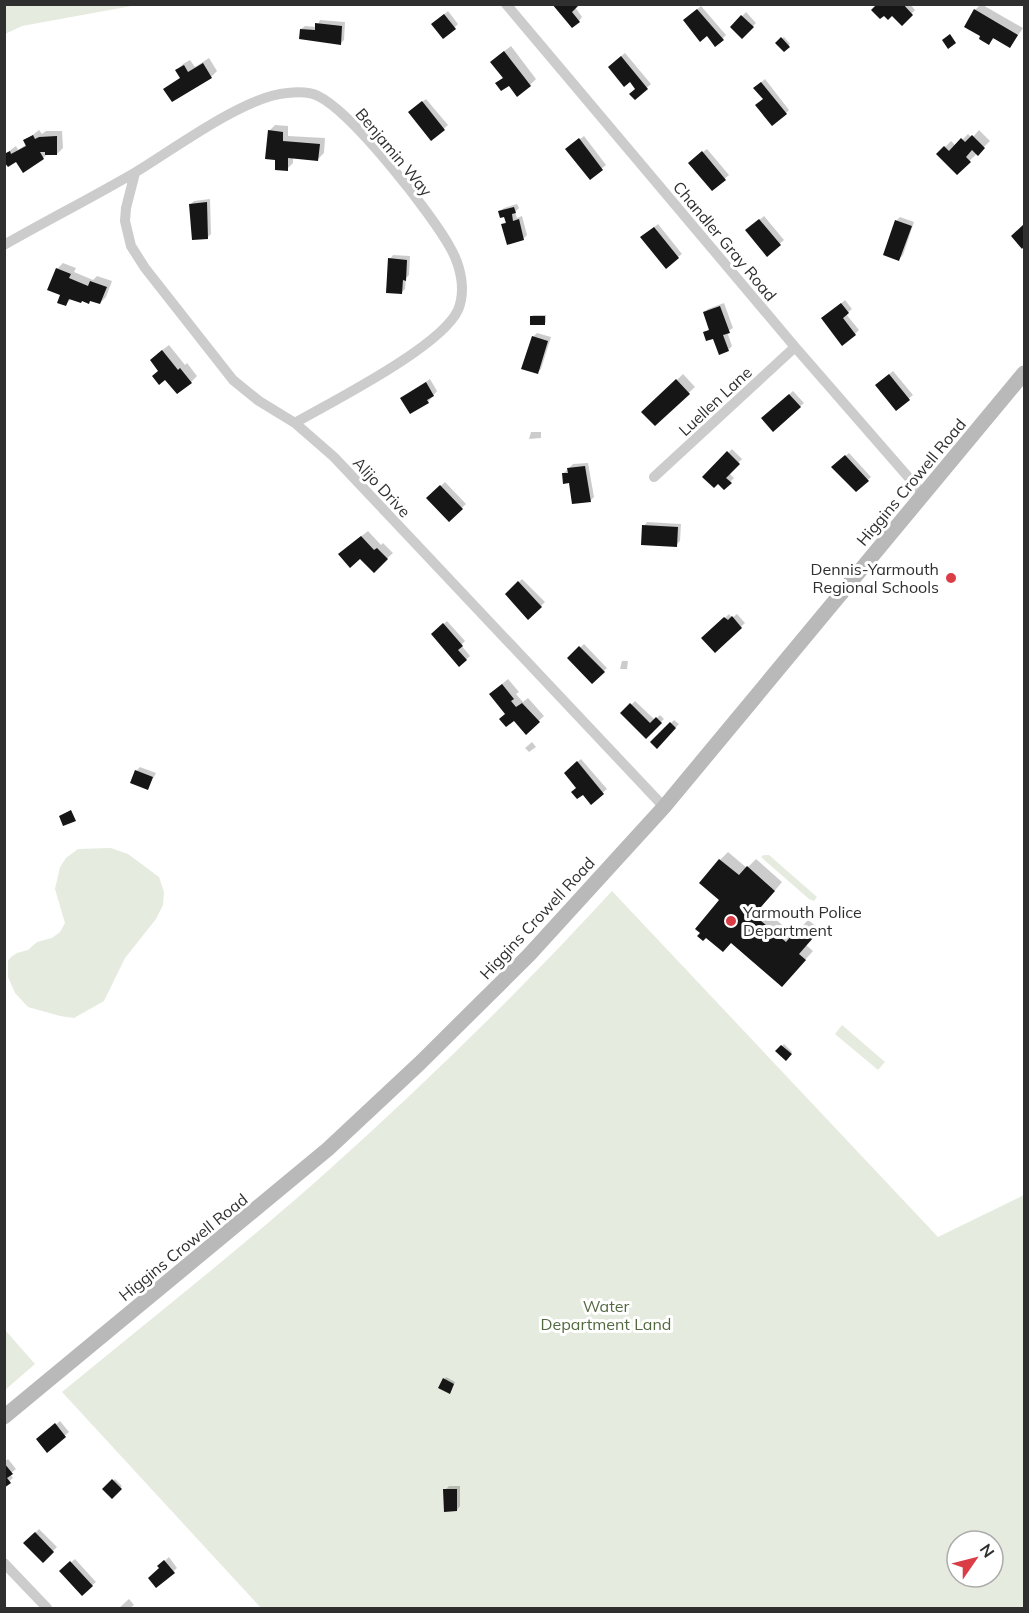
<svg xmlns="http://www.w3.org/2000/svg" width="1029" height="1613" viewBox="0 0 1029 1613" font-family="Mulish,sans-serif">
  <rect width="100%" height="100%" fill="#fff"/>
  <path fill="#e5ebde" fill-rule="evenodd" d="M 5,4 L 137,4 L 137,5 L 22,26 L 5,34 Z
    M 111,848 L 128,854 L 159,877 L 164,892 L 163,905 L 156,919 L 125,958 L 104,1001 L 74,1018 L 60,1016 L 28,1007 L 15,993 L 8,977 L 8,961 L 11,957 L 17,953 L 28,950 L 37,942 L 52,938 L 60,932 L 65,923 L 55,889 L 60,867 L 66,858 L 78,849 Z
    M 764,855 L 769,855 L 817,897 L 814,901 L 809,899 L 761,857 Z
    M 612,891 L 938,1237 L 1024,1195 L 1024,1608 L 261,1608 L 62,1392 C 152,1318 244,1246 331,1168 C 429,1080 523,988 612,891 ZM 957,1541 L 993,1541 L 993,1577 L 957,1577 Z
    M 842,1025 L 885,1062 L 878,1070 L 835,1034 Z
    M 5,1330 L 35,1364 L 5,1390 L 4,1390 Z"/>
  <path fill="#0003" d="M 554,4 L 578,4 L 575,7 L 582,17 L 579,21 Z
    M 879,4 L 910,4 L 915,10 L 902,24 Z
    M 981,4 L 1023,28 L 1010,47 L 995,38 L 989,43 L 975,10 Z
    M 701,6 L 726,35 L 716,45 L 688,17 Z
    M 448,11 L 458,24 L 455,27 L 436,21 Z
    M 746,12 L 756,23 L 742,37 L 732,27 Z
    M 320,20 L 345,22 L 344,40 L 340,44 L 301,29 L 305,26 L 317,27 Z
    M 784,37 L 790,44 L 784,50 L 777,43 Z
    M 511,46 L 536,79 L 530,85 L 497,83 L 504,77 L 498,56 Z
    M 625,53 L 651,84 L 635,98 L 637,88 L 613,63 Z
    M 209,58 L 217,71 L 211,77 L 165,89 L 181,77 L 177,70 L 183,64 L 190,60 L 195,67 Z
    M 765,79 L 789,110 L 786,113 L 764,99 L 759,84 Z
    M 426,99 L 448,125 L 432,139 L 413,109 Z
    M 275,125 L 288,126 L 288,136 L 325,138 L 324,153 L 318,159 L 293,157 L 293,163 L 287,169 L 277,158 L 269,131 Z
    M 39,130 L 42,134 L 46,131 L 62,131 L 63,148 L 57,154 L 48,153 L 43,158 L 17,160 L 4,155 L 16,146 L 18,150 L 27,144 L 25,141 Z
    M 979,130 L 990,141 L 957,173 L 938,154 L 951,141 L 956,146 L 968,134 L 972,138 Z
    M 584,136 L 606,165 L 590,178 L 571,146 Z
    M 707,149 L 729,175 L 712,189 L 694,159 Z
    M 210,199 L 211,234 L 207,238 L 191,204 L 194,201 Z
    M 517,204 L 519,208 L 515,212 L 517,218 L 522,216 L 527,235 L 523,239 L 503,224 L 507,221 L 505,215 L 500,211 L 504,208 Z
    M 764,216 L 784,240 L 768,254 L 751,227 Z
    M 900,217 L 914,222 L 903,255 L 899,259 L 896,221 Z
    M 658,224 L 682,254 L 678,257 L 646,234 Z
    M 393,255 L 410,256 L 409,275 L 406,278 L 405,289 L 402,292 L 390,259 Z
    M 63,263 L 76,268 L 74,272 L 93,280 L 97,276 L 112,281 L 106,297 L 100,303 L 91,299 L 72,298 L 66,304 L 57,269 Z
    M 845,300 L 852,309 L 846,314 L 859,330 L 855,334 L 827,315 Z
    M 724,303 L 733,328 L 727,332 L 732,346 L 728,350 L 714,337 L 705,333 L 710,328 L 705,312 L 708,309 Z
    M 533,315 L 546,315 L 546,322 L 545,323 L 531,317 Z
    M 537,333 L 551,337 L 541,369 L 538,372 L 533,337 Z
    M 169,345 L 185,365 L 187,363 L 197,376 L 191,382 L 166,378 L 160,371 L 157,354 Z
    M 893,371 L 913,395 L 896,409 L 880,382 Z
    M 683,374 L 695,387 L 655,424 L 644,412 Z
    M 430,379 L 437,391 L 428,402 L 402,398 Z
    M 793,391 L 804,403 L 773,430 L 763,418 Z
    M 531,432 L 541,432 L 541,438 L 529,439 Z
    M 732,449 L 742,459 L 729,473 L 734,478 L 724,488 L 718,482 L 704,477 Z
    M 849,453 L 871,477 L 856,490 L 833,467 Z
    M 588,463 L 594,497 L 590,501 L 563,474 L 573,464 Z
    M 445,482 L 466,504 L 449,520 L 428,498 Z
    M 647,522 L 681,524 L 680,541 L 676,545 L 644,526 Z
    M 368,531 L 381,545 L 383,543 L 393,553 L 374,571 L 360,557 L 346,548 Z
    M 522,579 L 545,602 L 529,618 L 507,594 Z
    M 729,614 L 732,618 L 737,614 L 745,623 L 715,651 L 704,638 Z
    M 447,621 L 465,641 L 461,645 L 470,656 L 460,665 L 433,634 Z
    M 584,644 L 607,668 L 592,682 L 569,658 Z
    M 622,661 L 628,661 L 627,669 L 620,669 Z
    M 508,679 L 519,692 L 516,694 L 523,702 L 528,698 L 544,716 L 526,733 L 514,718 L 507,713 L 497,688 Z
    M 635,701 L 655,720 L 660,715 L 664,719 L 646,737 L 623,713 Z
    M 674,720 L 679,724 L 657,747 L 652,742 Z
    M 532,742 L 536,747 L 529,752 L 525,748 Z
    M 581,759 L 607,789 L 591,803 L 578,788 L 569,769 Z
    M 140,767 L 156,773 L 148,788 L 136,771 Z
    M 728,852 L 747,868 L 756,859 L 782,882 L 761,907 L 794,935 L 808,920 L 820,929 L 806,945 L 813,951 L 790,977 L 721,900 L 720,860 Z
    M 784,1044 L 792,1052 L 786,1059 L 777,1051 Z
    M 446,1377 L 455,1382 L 451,1391 L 440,1388 Z
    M 60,1421 L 69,1432 L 47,1451 L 42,1436 Z
    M 8,1459 L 16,1469 L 10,1474 L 13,1478 L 4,1486 L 4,1462 Z
    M 115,1479 L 122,1486 L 112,1497 L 104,1489 Z
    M 449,1486 L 460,1486 L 460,1506 L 457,1510 L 445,1490 Z
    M 39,1529 L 57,1547 L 43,1561 L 25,1543 Z
    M 169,1557 L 177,1568 L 157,1586 L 161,1568 L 159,1566 Z
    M 75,1559 L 96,1582 L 82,1594 L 61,1571 Z
    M 129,1599 L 134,1605 L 130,1608 L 119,1608 Z"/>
  <path fill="#161616" d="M 552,4 L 577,4 L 578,6 L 572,12 L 580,22 L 572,28 Z
    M 877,4 L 903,4 L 913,15 L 902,26 L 892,16 L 888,20 L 884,16 L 880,19 L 871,10 Z
    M 697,9 L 724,40 L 715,47 L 707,36 L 700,42 L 683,20 Z
    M 974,9 L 1018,35 L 1010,48 L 993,38 L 989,45 L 979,39 L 980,36 L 964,27 Z
    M 444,14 L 456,29 L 443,39 L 431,24 Z
    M 741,15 L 754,27 L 742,39 L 730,27 Z
    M 315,23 L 342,26 L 341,45 L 299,39 L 300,29 L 315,30 Z
    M 950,34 L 956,43 L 948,49 L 942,40 Z
    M 781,37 L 790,47 L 784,52 L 775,43 Z
    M 504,51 L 531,86 L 517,97 L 509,86 L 501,91 L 495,83 L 503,78 L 490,62 Z
    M 621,56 L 648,89 L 635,100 L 629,94 L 635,89 L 630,82 L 624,87 L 608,67 Z
    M 203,63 L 212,78 L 172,102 L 163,89 L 180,78 L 175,70 L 184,65 L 188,72 Z
    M 761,82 L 787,114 L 772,126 L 755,105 L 763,99 L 753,88 Z
    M 422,101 L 445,130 L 431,141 L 408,112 Z
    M 268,130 L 283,132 L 283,141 L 320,144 L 318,161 L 288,158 L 288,171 L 275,170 L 275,160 L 265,159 Z
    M 33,135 L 35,139 L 39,137 L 57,136 L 57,155 L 45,155 L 45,152 L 40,152 L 44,159 L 23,173 L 16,162 L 8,167 L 4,162 L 4,154 L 10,151 L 11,154 L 26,146 L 23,140 Z
    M 972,135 L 985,148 L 978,156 L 972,150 L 966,157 L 971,162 L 957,175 L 936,154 L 944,146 L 949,151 L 961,138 L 965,142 Z
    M 579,138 L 603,170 L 590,180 L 565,149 Z
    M 702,151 L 726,180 L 712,191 L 688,163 Z
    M 207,202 L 208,239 L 192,240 L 189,204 Z
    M 514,207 L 516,213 L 512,214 L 513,221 L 519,219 L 524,240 L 507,245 L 501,224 L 506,223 L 504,217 L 500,218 L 498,211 Z
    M 759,219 L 781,245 L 767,257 L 745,230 Z
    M 895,220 L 912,226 L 899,261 L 883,255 Z
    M 1024,224 L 1024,246 L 1022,249 L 1011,236 Z
    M 654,227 L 679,258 L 666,269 L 640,237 Z
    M 388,258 L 407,260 L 406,281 L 403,280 L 402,294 L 386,293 Z
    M 56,268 L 71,274 L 69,278 L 88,286 L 90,281 L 107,287 L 100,304 L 90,301 L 89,304 L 82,301 L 81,303 L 69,299 L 66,306 L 57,303 L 60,295 L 47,290 Z
    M 841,303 L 849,313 L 843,318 L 856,335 L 842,346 L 821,318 Z
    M 720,306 L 730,333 L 723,335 L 729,351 L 719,355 L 713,339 L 706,341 L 703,332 L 709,330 L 703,312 Z
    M 530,316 L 545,316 L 545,325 L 530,325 Z
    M 532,336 L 548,341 L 538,374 L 521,369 Z
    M 162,350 L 178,370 L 180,368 L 192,383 L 177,394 L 165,380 L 159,385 L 152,376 L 158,371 L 150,360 Z
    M 889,374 L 910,400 L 896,411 L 875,385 Z
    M 676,379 L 690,394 L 655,426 L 641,412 Z
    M 426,382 L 434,396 L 427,400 L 429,403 L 410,414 L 400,398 Z
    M 789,394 L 801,407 L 773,432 L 761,418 Z
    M 727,451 L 740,464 L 726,478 L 732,483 L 724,490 L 718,484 L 714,488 L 702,477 Z
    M 845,455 L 869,481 L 856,492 L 831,467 Z
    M 585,466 L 591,502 L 572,504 L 569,483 L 563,484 L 562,473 L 568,473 L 567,468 Z
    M 440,485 L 463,509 L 449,522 L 426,498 Z
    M 642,525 L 678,527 L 677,547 L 641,545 Z
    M 361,536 L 374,550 L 377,548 L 388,559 L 374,573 L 360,559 L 350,568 L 338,554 Z
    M 518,581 L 542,607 L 528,620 L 505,594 Z
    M 732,616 L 742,628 L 715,653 L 701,638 L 724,617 L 728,620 Z
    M 443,623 L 463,646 L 458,650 L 467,660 L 459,667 L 431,634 Z
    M 579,646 L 605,672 L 592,684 L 567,658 Z
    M 502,684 L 514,699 L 511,701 L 516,707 L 522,703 L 540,722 L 526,735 L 514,721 L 506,727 L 499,719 L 505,714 L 489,694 Z
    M 630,703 L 650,723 L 656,717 L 662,723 L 646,739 L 620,713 Z
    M 670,722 L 676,728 L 657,749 L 650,742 Z
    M 577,761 L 604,794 L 591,805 L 583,795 L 577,799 L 571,792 L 576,788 L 564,773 Z
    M 135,770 L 153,777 L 148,790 L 130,783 Z
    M 71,810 L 76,821 L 63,826 L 59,816 Z
    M 719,859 L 739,875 L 747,866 L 775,891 L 754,915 L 786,942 L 799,927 L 813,938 L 799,954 L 806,960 L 782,987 L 731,943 L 723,952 L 706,938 L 703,941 L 697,936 L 700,933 L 695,929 L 719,900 L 699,883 Z
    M 781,1045 L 792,1054 L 786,1061 L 775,1051 Z
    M 443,1378 L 454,1384 L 450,1394 L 438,1388 Z
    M 55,1423 L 66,1437 L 47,1453 L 36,1439 Z
    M 4,1463 L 13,1474 L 7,1478 L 11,1483 L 4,1488 Z
    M 112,1479 L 122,1489 L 112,1499 L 102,1489 Z
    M 443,1489 L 457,1489 L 457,1511 L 444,1512 Z
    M 35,1532 L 54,1552 L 43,1563 L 23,1543 Z
    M 164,1560 L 175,1573 L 156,1588 L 148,1578 L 159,1568 L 157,1566 Z
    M 70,1561 L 93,1586 L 82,1596 L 59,1571 Z"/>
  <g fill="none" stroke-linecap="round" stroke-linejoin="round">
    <path stroke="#ccc" stroke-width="10" d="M 506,4 L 795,347 L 923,494
      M 135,173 L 126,208 L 125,221 L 131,246 L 145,268 L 233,380 L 259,401 L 295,423 L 334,457 L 664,807
      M 4,245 C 48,220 93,197 136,172 C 174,149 245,96 287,93 C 296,92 310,92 318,96 C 352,112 433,215 451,249 C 461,267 466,291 458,310 C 441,347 333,401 295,423
      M 654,477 L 795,347
      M 4,1563 L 47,1608"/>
    <path stroke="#b9b9b9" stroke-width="15" d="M 4,1417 L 328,1149 L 420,1063 L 529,955 L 664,807 L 1024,373"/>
  </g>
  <g fill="#da3d46" stroke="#fff" stroke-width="2">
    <circle cx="951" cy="578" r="6"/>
    <circle cx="731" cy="921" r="6"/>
  </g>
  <g text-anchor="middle" stroke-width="6" stroke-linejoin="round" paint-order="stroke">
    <g font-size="16" fill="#2f2f2f" stroke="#fff">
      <text transform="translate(394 152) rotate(50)" y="6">Benjamin Way</text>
      <text transform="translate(725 241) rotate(50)" y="6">Chandler Gray Road</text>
      <text transform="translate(715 401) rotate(-43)" y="6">Luellen Lane</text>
      <text transform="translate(911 482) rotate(-50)" y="6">Higgins Crowell Road</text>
      <text transform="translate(382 487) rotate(47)" y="6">Alijo Drive</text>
      <text transform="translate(537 918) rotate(-47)" y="6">Higgins Crowell Road</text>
      <text transform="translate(183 1247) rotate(-39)" y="6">Higgins Crowell Road</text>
    </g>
    <g font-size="16" fill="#2f2f2f" stroke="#fff" text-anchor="end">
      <text x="939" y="575">Dennis-Yarmouth<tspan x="939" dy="18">Regional Schools</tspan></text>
      <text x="743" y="918" text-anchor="start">Yarmouth Police<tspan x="743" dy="18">Department</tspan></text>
    </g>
    <g font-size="16" fill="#52683f" stroke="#fff">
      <text x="606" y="1312">Water<tspan x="606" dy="18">Department Land</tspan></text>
    </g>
  </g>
  <rect width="1029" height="1613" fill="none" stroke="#2f2f2f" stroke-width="12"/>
  <g transform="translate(975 1559) rotate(55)"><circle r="28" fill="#ffffff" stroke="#acacac" stroke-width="1.5"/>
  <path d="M0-4.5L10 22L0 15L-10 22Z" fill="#da3d46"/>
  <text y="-9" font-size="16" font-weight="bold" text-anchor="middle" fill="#2f2f2f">N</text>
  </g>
</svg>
